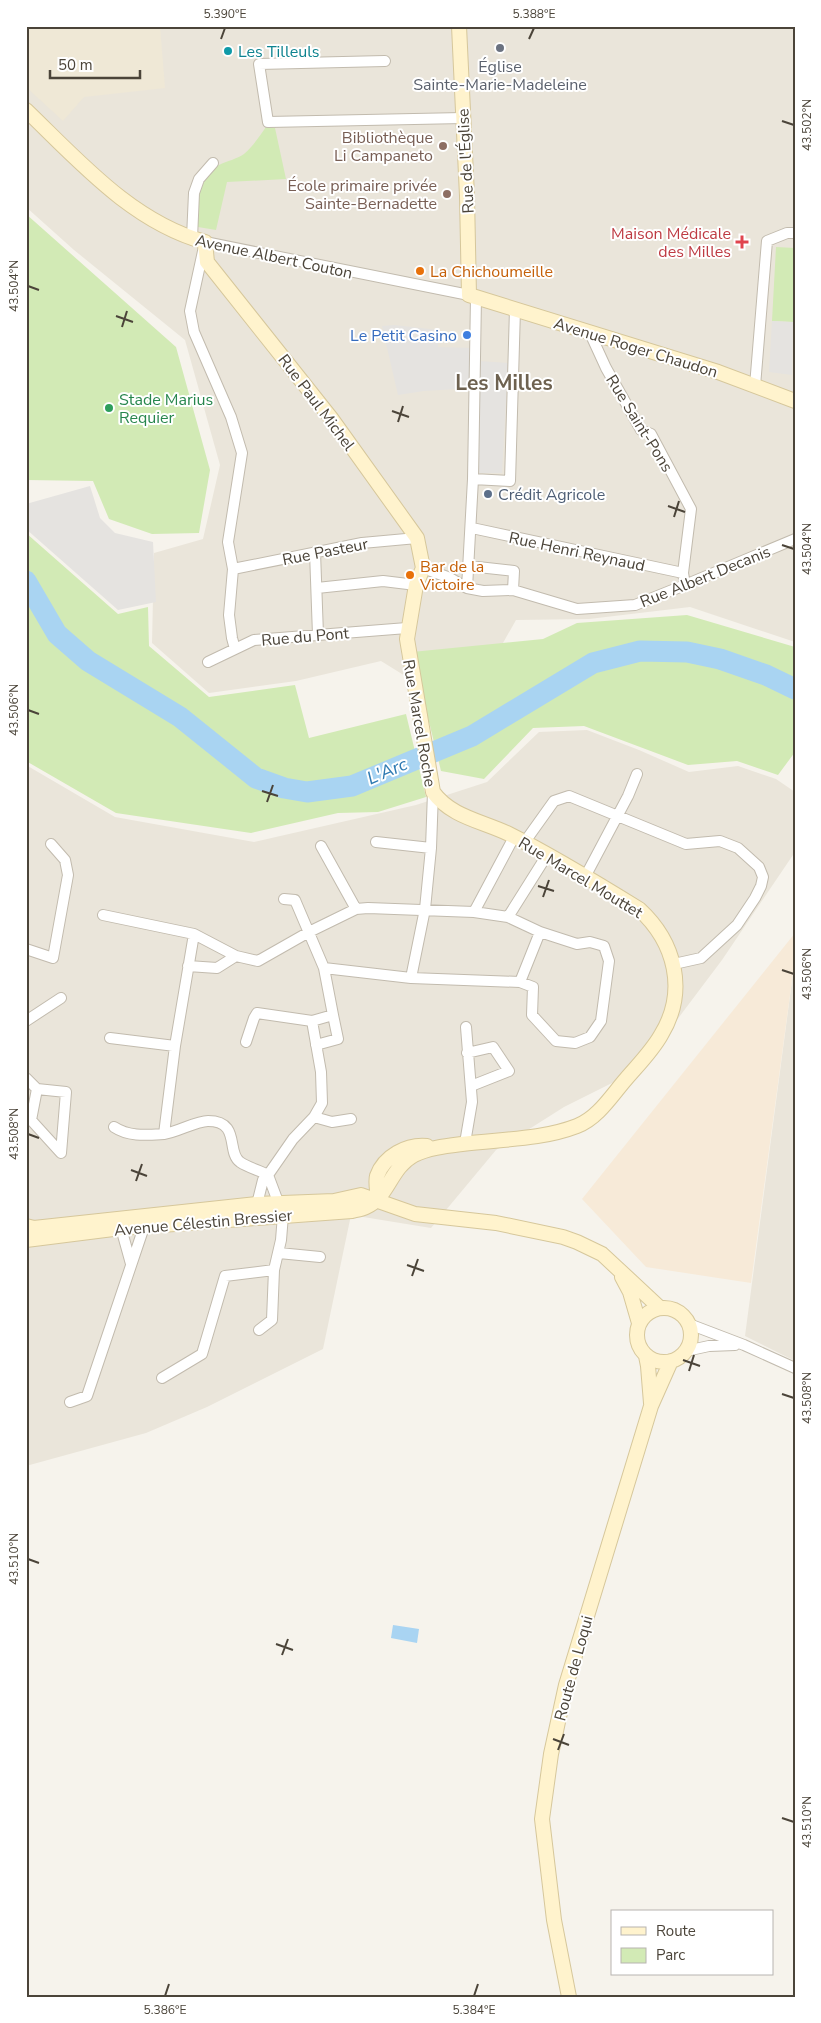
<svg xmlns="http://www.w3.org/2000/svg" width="821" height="2023" viewBox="0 0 821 2023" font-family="'Nunito Sans',sans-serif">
  <rect width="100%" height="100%" fill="#f6f3ec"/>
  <path fill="#eae5da" d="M 26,26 L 795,26 L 795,642 L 690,607 L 589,619 L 516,620 L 490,666 L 452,705 L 381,661 L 296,681 L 209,693 L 152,643 L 154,553 L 203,539 L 220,465 L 185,340 L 74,250 L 26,207 Z
    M 587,730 L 639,750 L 689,772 L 738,766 L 776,779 L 795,792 L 795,852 L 722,960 L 640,1069 L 564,1107 L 496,1150 L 431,1228 L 351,1215 L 323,1349 L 207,1407 L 146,1433 L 26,1466 L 26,765 L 115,817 L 254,842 L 416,805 L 487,782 L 539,732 Z
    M 795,958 L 795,1361 L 745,1336 Z"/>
  <path fill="#f7ead8" d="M 795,933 L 795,958 L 751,1283 L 646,1267 L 582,1199 Z"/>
  <path fill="#efe8d6" d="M 26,26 L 160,26 L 165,88 L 84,97 L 63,121 L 26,87 Z"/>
  <path fill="#d2eab5" d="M 266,127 L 275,128 L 286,179 L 227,182 L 216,230 L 198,227 C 197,204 196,178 219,165 C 227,161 237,159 244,154 C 253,146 259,137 266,127 Z
    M 26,214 L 176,347 L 210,470 L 199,533 L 152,534 L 109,519 L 93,481 L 26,480 Z
    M 776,247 L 795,248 L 793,322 L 772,321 Z
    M 26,533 L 118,614 L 148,607 L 149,646 L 209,697 L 295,685 L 309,738 L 406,714 L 426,797 L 378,812 L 338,813 L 251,833 L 116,813 L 26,761 Z
    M 687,615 L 795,647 L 795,752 L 778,775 L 737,761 L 688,765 L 584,726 L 533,728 L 484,779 L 441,771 L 412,652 L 543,639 L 577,623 Z"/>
  <path fill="#e5e3e0" d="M 772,321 L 793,322 L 792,375 L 769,372 Z
    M 394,325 L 439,330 L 438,347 L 473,348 L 473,388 L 424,391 L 398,395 L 382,326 Z
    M 479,361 L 508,363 L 502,473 L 478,473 Z
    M 90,486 L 100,518 L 115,533 L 153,542 L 156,602 L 118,610 L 26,529 L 26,504 Z"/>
  <path fill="#a9d4f2" d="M 393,1625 L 419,1629 L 417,1643 L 391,1638 Z"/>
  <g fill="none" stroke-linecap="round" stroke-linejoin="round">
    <path stroke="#a9d4f2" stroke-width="21" d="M 26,581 L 57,634 L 88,661 L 180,717 L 256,778 L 284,788 L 307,792 L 352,786 L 472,736 L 593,663 L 640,651 L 687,652 L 720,659 L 766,675 L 795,689"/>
    <defs>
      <path id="street" d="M 385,61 L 259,64 L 268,122 L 463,118
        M 192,238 L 194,193 L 199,179 L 213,163
        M 589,331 L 606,368 L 641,430 L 651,434 L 691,509 L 683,573 L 685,585
        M 755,386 L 767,241 L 787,233 L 795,233
        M 473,479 L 510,481 L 515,309
        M 472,528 L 683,573
        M 315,552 L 318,635
        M 469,566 L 514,571 L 513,590
        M 423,568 L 450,578 L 467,588 L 483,591 L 513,590 L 577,609 L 635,605 L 685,585 L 795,539
        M 233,569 L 362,543 L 417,538
        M 317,588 L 383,581 L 416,585
        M 467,588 L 473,479 L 476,297
        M 235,649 L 232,638 L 229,615 L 233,569 L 228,542 L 242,453 L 231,417 L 194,332 L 190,311 L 205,242 L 469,295
        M 208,662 L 254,640 L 407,628
        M 376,842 L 431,848
        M 524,843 L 554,801 L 569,796 L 686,844 L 720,841 L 738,848 L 759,867 L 763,877 L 761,886 L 755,898 L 737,925 L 701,958 L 674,964
        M 321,846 L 356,909
        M 585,877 L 628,796 L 637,774
        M 284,899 L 295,900 L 324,968
        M 474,912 L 514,837
        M 103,915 L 194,934 L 175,1046 L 164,1134 C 178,1132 196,1121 208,1121 C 241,1121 226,1152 240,1162 C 249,1168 259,1170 268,1175 L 263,1180 L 257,1204
        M 508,917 L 547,855
        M 194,934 L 236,956 L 258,961 L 309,932 L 356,909 L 368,908 L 474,912 L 508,917 L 540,932 L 577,944 L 590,942 L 604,946 L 609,961 L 601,1021 L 590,1037 L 575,1043 L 556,1041 L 532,1015 L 533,987 L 520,982 L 411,978 L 324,968 L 333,1015 L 312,1021
        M 26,949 L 53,958 L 68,875 L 65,860 L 51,844
        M 188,966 L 217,968 L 236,956
        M 411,978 L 425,909 L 431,848 L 433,792
        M 520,982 L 540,932
        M 26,1021 L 61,998
        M 110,1038 L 175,1046
        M 316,1045 L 338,1039 L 333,1015
        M 467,1053 L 493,1047 L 509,1071 L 471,1086
        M 26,1078 L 37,1089 L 66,1092 L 61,1153 L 31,1120 L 37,1089
        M 314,1117 L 332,1122 L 351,1119
        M 114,1127 C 129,1137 147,1135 164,1134
        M 465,1143 L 472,1102 L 466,1027
        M 121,1228 L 131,1264
        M 279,1253 L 320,1257
        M 689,1324 L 744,1345 L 795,1368
        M 259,1330 L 272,1320 L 274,1270
        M 686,1351 L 709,1346 L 735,1345
        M 162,1378 L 202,1354 L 225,1276 L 274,1270 L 281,1240 L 283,1215 L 268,1175 L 293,1139 L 314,1117 L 322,1103 L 321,1072 L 312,1021 L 257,1013 L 254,1018 L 246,1042
        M 70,1402 L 87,1396 L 144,1227"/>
      <path id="secondary" d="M 459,26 L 467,196 L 469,295 L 718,372 L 795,401
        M 26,110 C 79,161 132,222 205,242 L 207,262 L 331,418 L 417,538 L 423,568 L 416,585 L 407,639 L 433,792 C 451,817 482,821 509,834 C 553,856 597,883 639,909 C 675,942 688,991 661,1035 C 652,1051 638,1065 626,1079 C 612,1095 598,1118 577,1126 C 541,1140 500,1139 462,1144 C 446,1146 428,1148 414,1155 C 390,1168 388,1198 366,1207 C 362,1209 356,1210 352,1211 L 121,1228 L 26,1240
        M 378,1200 C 378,1193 375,1183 377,1176 C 384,1156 407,1144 427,1146
        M 26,1226 L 34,1228 L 257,1204 L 334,1201 L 361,1195 L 415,1214 L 496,1223 L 563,1237 L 577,1242 L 602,1254 L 660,1308
        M 622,1277 L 630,1292 L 639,1323
        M637 1335a27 27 0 1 1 54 0a27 27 0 1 1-54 0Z
        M 646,1356 L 648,1366 L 651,1403
        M 569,1997 L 554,1920 L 542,1819 L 551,1754 L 566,1685 L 651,1406 L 671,1361"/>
    </defs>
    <use href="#street" stroke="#c2bbae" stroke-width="12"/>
    <use href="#secondary" stroke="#d6c79b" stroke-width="16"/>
    <use href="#street" stroke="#fff" stroke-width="10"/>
    <use href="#secondary" stroke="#fff3cd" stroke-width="14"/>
  </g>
  <path fill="none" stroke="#4b4439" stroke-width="2" d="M 221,39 L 225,28M 529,39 L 534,28M 782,121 L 794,125M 28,286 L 39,290M 116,316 L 133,322M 122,327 L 127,311M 392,411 L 409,417M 398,422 L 403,406M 668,506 L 685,512M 674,517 L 679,501M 782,545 L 794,549M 28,710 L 39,714M 262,791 L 278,796M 267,802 L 273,785M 538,886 L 554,891M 543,897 L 549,880M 782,970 L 794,974M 28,1134 L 39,1138M 131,1170 L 147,1176M 136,1181 L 142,1164M 407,1265 L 424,1271M 412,1276 L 418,1259M 683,1360 L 700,1366M 689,1371 L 694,1355M 782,1394 L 794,1398M 28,1559 L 39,1563M 276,1644 L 293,1650M 282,1655 L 288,1639M 553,1739 L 569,1745M 558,1750 L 564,1734M 782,1818 L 794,1822M 165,1996 L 169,1984M 474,1996 L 478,1984"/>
  <circle fill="#6b7280" stroke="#fff" stroke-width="2" cx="500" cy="48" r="5"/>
  <circle fill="#0f9aa8" stroke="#fff" stroke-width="2" cx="228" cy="51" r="5"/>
  <g fill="#8d6e63" stroke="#fff" stroke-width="2">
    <circle cx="443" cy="146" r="5"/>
    <circle cx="447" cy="194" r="5"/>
  </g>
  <path fill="#e0444e" stroke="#fff" stroke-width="2" d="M739.5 234.5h5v5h5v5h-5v5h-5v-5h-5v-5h5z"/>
  <g fill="#e8710a" stroke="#fff" stroke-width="2">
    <circle cx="420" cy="271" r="5"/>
    <circle cx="410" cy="575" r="5"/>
  </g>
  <circle fill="#3f7fe0" stroke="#fff" stroke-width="2" cx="467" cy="335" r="5"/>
  <circle fill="#2e9e5b" stroke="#fff" stroke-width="2" cx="109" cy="408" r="5"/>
  <circle fill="#5c6f8a" stroke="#fff" stroke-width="2" cx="488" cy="494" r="5"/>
  <g text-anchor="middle" stroke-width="4" stroke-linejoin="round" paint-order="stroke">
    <g font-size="16" fill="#0d838f" stroke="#fff" text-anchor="start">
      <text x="238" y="57">Les Tilleuls</text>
    </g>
    <g font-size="16" fill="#5b616d" stroke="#fff">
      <text x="500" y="72">Église<tspan x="500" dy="18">Sainte-Marie-Madeleine</tspan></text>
    </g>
    <g font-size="16" fill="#785e54" stroke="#fff" text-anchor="end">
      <text x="433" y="143">Bibliothèque<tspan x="433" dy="18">Li Campaneto</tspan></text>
      <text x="437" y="191">École primaire privée<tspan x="437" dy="18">Sainte-Bernadette</tspan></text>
    </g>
    <g font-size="16" fill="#4b4439" stroke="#fff">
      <text transform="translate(465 161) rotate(-93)" y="6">Rue de l'Église</text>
      <text transform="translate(274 256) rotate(12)" y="6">Avenue Albert Couton</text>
      <text transform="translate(636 347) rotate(17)" y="6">Avenue Roger Chaudon</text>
      <text transform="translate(317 402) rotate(53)" y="6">Rue Paul Michel</text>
      <text transform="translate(640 423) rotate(58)" y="6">Rue Saint-Pons</text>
      <text transform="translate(325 551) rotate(-11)" y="6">Rue Pasteur</text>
      <text transform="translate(577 551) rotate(12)" y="6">Rue Henri Reynaud</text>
      <text transform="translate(705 576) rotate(-22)" y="6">Rue Albert Decanis</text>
      <text transform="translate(305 636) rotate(-5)" y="6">Rue du Pont</text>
      <text transform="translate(420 723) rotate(80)" y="6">Rue Marcel Roche</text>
      <text transform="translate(581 877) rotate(31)" y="6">Rue Marcel Mouttet</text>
      <text transform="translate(203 1222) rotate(-5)" y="6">Avenue Célestin Bressier</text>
      <text transform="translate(573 1668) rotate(-75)" y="6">Route de Loqui</text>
    </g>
    <g font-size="16" fill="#be3a42" stroke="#fff" text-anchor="end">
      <text x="731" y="239">Maison Médicale<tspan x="731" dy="18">des Milles</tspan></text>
    </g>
    <g font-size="16" fill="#c56008" stroke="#fff" text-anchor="start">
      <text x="430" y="277">La Chichoumeille</text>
      <text x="420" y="572">Bar de la<tspan x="420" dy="18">Victoire</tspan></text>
    </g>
    <g font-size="16" fill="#366cbe" stroke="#fff" text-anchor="end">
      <text x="457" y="341">Le Petit Casino</text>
    </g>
    <g font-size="16" fill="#27864d" stroke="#fff" text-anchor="start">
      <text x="119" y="405">Stade Marius<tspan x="119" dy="18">Requier</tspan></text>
    </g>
    <g font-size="16" fill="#4e5e75" stroke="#fff" text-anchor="start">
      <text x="498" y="500">Crédit Agricole</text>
    </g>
    <g font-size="18" font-style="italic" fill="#2e7ab2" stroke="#fff">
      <text transform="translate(387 771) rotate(-23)" y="6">L'Arc</text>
    </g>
    <g font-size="21" font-weight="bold" fill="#6e6250" stroke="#fff">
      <text x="504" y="390">Les Milles</text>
    </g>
  </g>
  <rect width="821" height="2023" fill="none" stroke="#ffffff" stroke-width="55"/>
  <rect x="611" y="1910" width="162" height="65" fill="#ffffff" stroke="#b7b4b0"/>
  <rect x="621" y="1927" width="25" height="8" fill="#fff3cd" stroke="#b7b4b0"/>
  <text x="656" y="1936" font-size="15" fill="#4b4439">Route</text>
  <rect x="621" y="1948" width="25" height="15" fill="#d2eab5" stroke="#b7b4b0"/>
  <text x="656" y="1960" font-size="15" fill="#4b4439">Parc</text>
  <path d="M50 70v8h90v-8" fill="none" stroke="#4b4439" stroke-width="2.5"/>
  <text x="58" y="70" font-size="15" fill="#4b4439" stroke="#ffffff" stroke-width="4" paint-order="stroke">50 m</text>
  <rect x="28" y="28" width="766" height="1968" fill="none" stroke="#4b4439" stroke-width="2"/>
  <g font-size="12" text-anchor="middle" fill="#4b4439">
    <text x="225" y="18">5.390°E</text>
    <text x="534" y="18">5.388°E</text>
    <text transform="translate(807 125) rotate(-90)" y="4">43.502°N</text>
    <text transform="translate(14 286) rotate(-90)" y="4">43.504°N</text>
    <text transform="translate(807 549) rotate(-90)" y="4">43.504°N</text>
    <text transform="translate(14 710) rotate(-90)" y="4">43.506°N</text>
    <text transform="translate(807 974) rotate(-90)" y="4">43.506°N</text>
    <text transform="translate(14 1134) rotate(-90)" y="4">43.508°N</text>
    <text transform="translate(807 1398) rotate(-90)" y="4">43.508°N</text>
    <text transform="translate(14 1559) rotate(-90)" y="4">43.510°N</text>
    <text transform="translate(807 1822) rotate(-90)" y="4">43.510°N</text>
    <text x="165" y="2014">5.386°E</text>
    <text x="474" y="2014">5.384°E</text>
  </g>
</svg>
